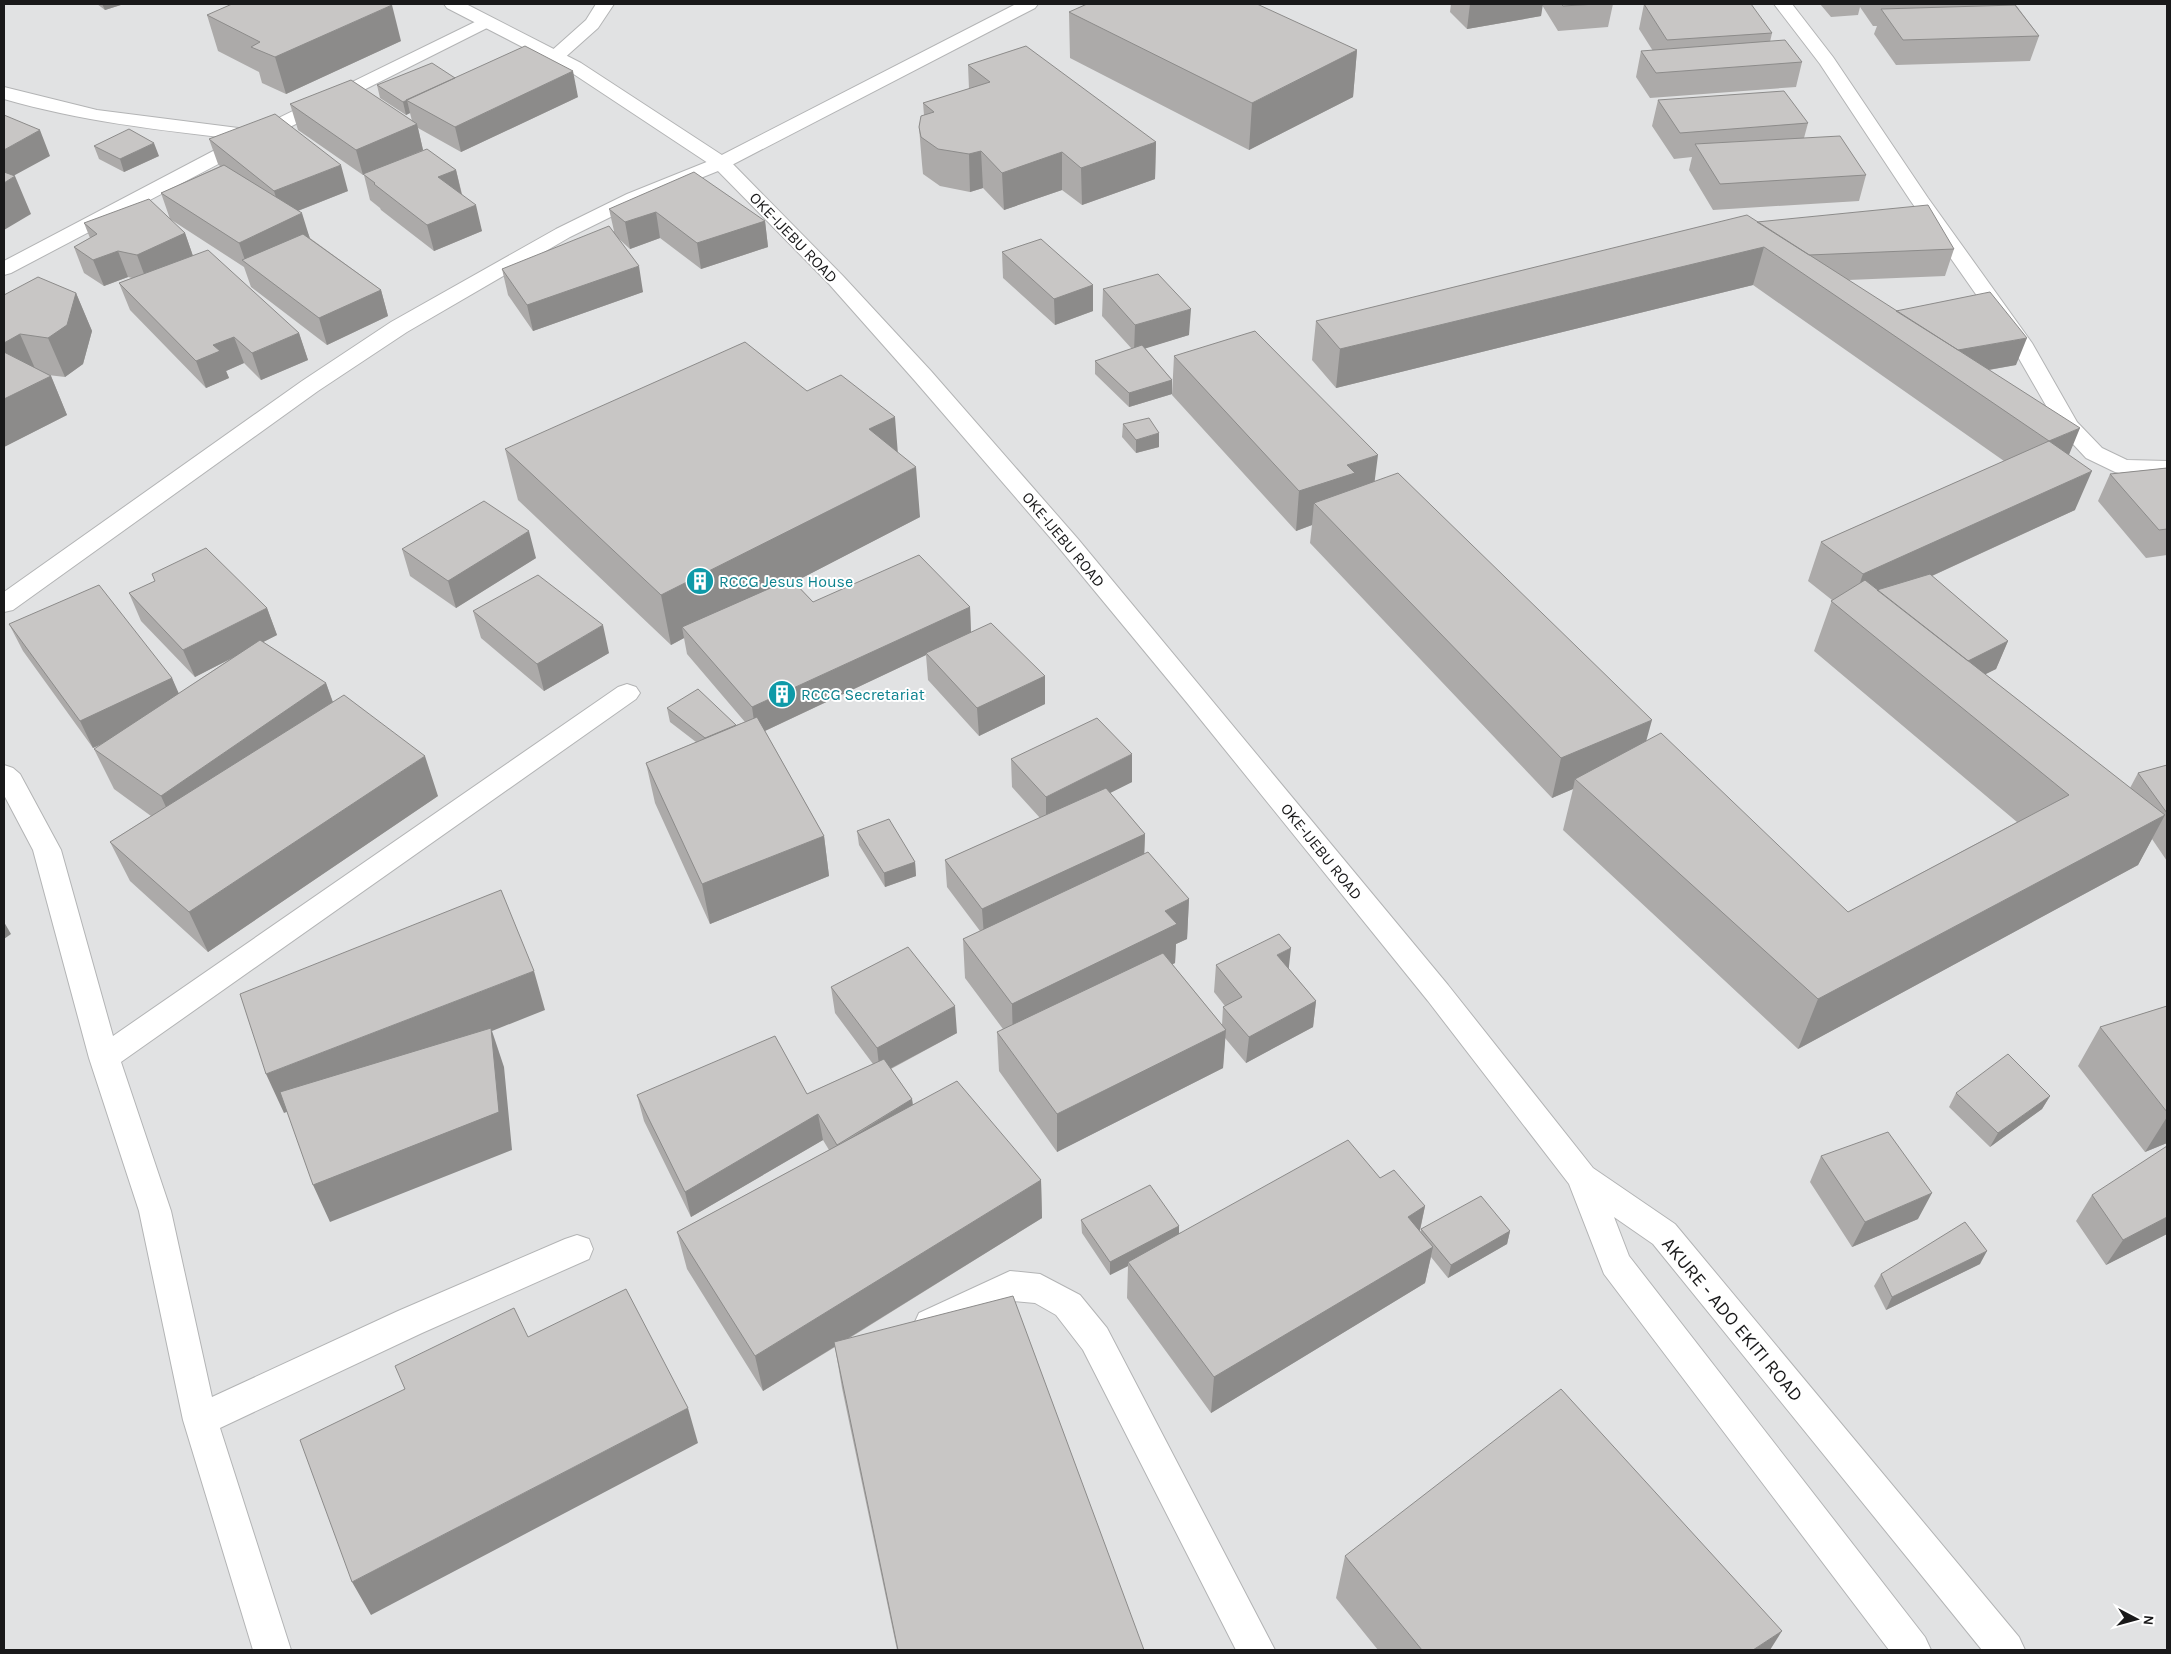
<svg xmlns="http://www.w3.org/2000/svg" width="2171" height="1654" viewBox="0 0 2171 1654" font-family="Karla,sans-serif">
  <rect width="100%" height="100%" fill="#e1e2e3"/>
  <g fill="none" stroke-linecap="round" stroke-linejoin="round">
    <defs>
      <path id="service" d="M 596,4 L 614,4 L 598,28 L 561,61 L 555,62 L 549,61 L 546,57 L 549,53 L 586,20 Z
        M 1010,1271 L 1040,1274 L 1080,1295 L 1107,1328 L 1275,1650 L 1236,1650 L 1083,1350 L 1056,1315 L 1035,1303 L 1012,1301 L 931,1339 L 919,1335 L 914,1324 L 919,1313 Z"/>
      <path id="minor" d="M 1016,4 L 1038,4 L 1035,8 L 728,167 L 641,202 L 570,237 L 407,332 L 318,391 L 13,610 L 4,612 L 4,592 L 302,381 L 391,322 L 556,229 L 627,194 L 714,159 Z
        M 1774,4 L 1792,4 L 1833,57 L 1928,198 L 2032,343 L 2077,422 L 2102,448 L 2127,460 L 2167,461 L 2167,475 L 2123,474 L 2115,472 L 2086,458 L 2060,430 L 2010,343 L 1910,200 L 1820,64 Z
        M 485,17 L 491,18 L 494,22 L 491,26 L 264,140 L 11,273 L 4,275 L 4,261 L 236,139 C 158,130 80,121 4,99 L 4,87 L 97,110 L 254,130 Z
        M 627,684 L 636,687 L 640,693 L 636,699 L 121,1062 L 171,1211 L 212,1397 L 398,1311 L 565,1239 L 577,1235 L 589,1239 L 593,1249 L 589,1259 L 422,1333 L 220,1428 L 291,1650 L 253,1650 L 183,1420 L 139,1211 L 89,1058 L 33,850 L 4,795 L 4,765 L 13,768 L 20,774 L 61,850 L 113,1036 L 618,687 Z"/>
      <path id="secondary" d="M 444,4 L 466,4 L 581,63 L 728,159 L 843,276 L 931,371 L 1078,539 L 1448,985 L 1593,1168 L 1675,1224 L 2019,1637 L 2025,1650 L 1982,1650 L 1653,1244 L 1614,1217 L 1629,1256 L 1925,1637 L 1931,1650 L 1889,1650 L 1604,1274 L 1569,1184 L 1428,1001 L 1188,704 L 1060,549 L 915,381 L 829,284 L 714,167 L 569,71 L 447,8 Z"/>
    </defs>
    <use href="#service" stroke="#b3b4b5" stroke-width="2"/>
    <use href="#minor" stroke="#b3b4b5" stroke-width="2"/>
    <use href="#secondary" stroke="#b3b4b5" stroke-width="2"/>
    <use href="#service" fill="#fff" fill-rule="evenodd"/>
    <use href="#minor" fill="#fff" fill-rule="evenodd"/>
    <use href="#secondary" fill="#fff" fill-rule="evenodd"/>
  </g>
  <path fill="#acaaa9" d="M 97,4 L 124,4 L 105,10 Z
    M 1451,4 L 1613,4 L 1608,27 L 1558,31 L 1542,5 L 1541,16 L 1467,29 L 1450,12 Z
    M 1644,4 L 1772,33 L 1770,42 L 1802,62 L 1796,87 L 1650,98 L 1636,77 L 1641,51 L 1653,51 L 1639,29 Z
    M 1820,4 L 2016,4 L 2016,5 L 2039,36 L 2030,61 L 1896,65 L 1874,34 L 1877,26 L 1873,26 L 1860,7 L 1858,15 L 1831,17 Z
    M 1069,12 L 1357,50 L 1353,97 L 1249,150 L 1070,58 Z
    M 207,15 L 401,41 L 286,94 L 262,83 L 259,72 L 218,51 Z
    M 968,65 L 1156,142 L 1155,179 L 1082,205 L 1062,190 L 1004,210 L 983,188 L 970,192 L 940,186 L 923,174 L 922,164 L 919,127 L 924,115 L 923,103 L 969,89 Z
    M 455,78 L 578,97 L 461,152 L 418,128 L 423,150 L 456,170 L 462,194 L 482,231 L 434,251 L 381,210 L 380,208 L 370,200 L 364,175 L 363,175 L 298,130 L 290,104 L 412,121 L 410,113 L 406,115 L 380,98 L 377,85 Z
    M 1658,100 L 1808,123 L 1804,138 L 1866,175 L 1859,201 L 1713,210 L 1689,170 L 1692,157 L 1674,159 L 1652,126 Z
    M 209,139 L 348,191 L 298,211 L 310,238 L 381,290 L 388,316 L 327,345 L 251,287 L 244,267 L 170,219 L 161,193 L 220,166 L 218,164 Z
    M 94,146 L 159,156 L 124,172 L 99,159 Z
    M 609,209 L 765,221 L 768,247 L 701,269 L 660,238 L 630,249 L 619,239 L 643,292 L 533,331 L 508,295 L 502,269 L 614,231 Z
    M 1757,222 L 1954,249 L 1945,276 L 1848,280 L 1896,311 L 2016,365 L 1989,370 L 2069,455 L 2075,510 L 1932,576 L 2008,641 L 1996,669 L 1985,674 L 2130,788 L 2138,773 L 2167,765 L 2167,861 L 2152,839 L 2138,865 L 1798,1049 L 1563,830 L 1573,789 L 1552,798 L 1310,543 L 1312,525 L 1296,531 L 1172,395 L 1174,356 L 1375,481 L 1646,742 L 1848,912 L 2017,822 L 1814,651 L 1832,600 L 1808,581 L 1821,542 L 2004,461 L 1753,285 L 1336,388 L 1312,360 L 1316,321 Z
    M 84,223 L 185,233 L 193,256 L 299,333 L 308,360 L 261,380 L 244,363 L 226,371 L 229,378 L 206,388 L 130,310 L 119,283 L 132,278 L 128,277 L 104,286 L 84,273 L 74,247 L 90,238 Z
    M 1002,252 L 1093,285 L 1093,311 L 1055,325 L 1003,278 Z
    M 1103,289 L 1189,335 L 1145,348 L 1172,380 L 1172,394 L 1129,407 L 1095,374 L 1095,361 L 1132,349 L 1102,316 Z
    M 76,293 L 92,331 L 83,364 L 65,377 L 48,375 L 51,376 L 67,415 L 4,447 L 4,295 Z
    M 807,391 L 898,452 L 920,517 L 794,582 L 813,602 L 970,607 L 971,632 L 1045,676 L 1045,704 L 979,736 L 928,680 L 926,655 L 765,731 L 824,836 L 829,876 L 710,924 L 655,803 L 646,763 L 696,742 L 670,722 L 667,708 L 736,725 L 745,722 L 687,654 L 684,638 L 671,645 L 518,500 L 505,449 Z
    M 1123,424 L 1159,447 L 1136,453 L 1122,437 Z
    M 2167,468 L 2167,555 L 2146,558 L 2098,501 L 2110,474 Z
    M 402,549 L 536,558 L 456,608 L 410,576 Z
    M 129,593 L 267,608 L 277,635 L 263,642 L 326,683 L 333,702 L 438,796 L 208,952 L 130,881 L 110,842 L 151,816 L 114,789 L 94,749 L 102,744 L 93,748 L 23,651 L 9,624 L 172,678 L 178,694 L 232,658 L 195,677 L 141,621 Z
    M 473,611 L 609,653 L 544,691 L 481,638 Z
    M 1011,759 L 1132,782 L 1110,793 L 1145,834 L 1144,854 L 1189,899 L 1187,939 L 1176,944 L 1175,963 L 1172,964 L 1222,1025 L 1223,1007 L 1225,1006 L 1214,992 L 1216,965 L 1289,969 L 1316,1001 L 1313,1027 L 1246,1063 L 1225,1038 L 1223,1068 L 1057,1152 L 999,1071 L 997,1032 L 1003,1029 L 965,978 L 963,939 L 980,931 L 947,887 L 945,860 L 1040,818 L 1012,787 Z
    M 857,831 L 915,862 L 916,876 L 885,887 L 859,845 Z
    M 831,987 L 957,1033 L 891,1069 L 912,1099 L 913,1105 L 1041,1180 L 1042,1218 L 848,1339 L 1144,1650 L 897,1650 L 842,1388 L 835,1347 L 763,1391 L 687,1269 L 677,1232 L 829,1150 L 823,1140 L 691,1217 L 644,1121 L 637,1095 L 807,1094 L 873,1064 L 835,1013 Z
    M 2167,1006 L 2167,1143 L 2145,1152 L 2078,1066 L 2100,1027 Z
    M 1956,1093 L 2050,1096 L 2042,1109 L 1990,1147 L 1949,1107 Z
    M 1821,1156 L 1918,1219 L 1852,1247 L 1810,1182 Z
    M 1380,1178 L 1425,1206 L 1420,1231 L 1421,1232 L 1421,1229 L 1510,1231 L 1507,1244 L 1448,1278 L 1431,1257 L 1425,1283 L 1211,1413 L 1127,1298 L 1128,1266 L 1110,1275 L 1082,1233 L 1081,1220 L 1179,1226 L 1179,1233 Z
    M 2092,1195 L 2167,1234 L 2106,1265 L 2076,1221 Z
    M 1980,1264 L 1886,1310 L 1874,1286 L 1881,1274 Z
    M 1345,1556 L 1770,1650 L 1378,1650 L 1336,1598 Z"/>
  <path fill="#8c8b8a" d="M 102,4 L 124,4 L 105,10 Z
    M 1470,4 L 1543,4 L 1541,16 L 1467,29 Z
    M 392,5 L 401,41 L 286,94 L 275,57 Z
    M 1357,50 L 1353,97 L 1249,150 L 1252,103 Z
    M 573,71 L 578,97 L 461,152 L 455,127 Z
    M 407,100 L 410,113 L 406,115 L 403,102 Z
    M 417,124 L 423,150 L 363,175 L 356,150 Z
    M 40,130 L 50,156 L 4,181 L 4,150 Z
    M 1156,142 L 1155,179 L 1082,205 L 1081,168 Z
    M 154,143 L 159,156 L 124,172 L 120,159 Z
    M 981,151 L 983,188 L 970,192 L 969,154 Z
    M 1062,152 L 1062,190 L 1004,210 L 1002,173 Z
    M 341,165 L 348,191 L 282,217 L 274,191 Z
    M 456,170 L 462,196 L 438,177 Z
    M 15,176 L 31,214 L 4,230 L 4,183 Z
    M 476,205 L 482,231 L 434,251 L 427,225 Z
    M 656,212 L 660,238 L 630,249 L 625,222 Z
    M 302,213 L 310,239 L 246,263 L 239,243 Z
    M 765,221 L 768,247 L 701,269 L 697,243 Z
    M 185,233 L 194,259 L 147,282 L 137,255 Z
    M 1764,247 L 1753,285 L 1336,388 L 1340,349 Z
    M 118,251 L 128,277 L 104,286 L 93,260 Z
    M 639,266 L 643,292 L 533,331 L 527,305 Z
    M 1093,285 L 1093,311 L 1055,325 L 1054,299 Z
    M 381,290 L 388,316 L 327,345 L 319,318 Z
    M 76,293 L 92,331 L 83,364 L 65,377 L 48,338 Z
    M 1191,309 L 1189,335 L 1134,352 L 1135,325 Z
    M 299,333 L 308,360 L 261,380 L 252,353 Z
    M 20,334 L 37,373 L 4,368 L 4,343 Z
    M 234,337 L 244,363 L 226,371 L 229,378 L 206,388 L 196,361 L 213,345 Z
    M 2027,338 L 2016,365 L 1953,376 L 1946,352 Z
    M 51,376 L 67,415 L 4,447 L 4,399 Z
    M 1172,380 L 1172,394 L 1129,407 L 1129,393 Z
    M 895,417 L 899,467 L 869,429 Z
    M 2080,428 L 2064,467 L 2049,441 Z
    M 1159,433 L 1159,447 L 1136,453 L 1136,440 Z
    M 1378,455 L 1373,494 L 1314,503 L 1312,525 L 1296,531 L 1299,491 L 1347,465 Z
    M 916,467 L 920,517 L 690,636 L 682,627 L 684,638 L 671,645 L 661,595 Z
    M 2092,471 L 2075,510 L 1849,614 L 1863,574 Z
    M 529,531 L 536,558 L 456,608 L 448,581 Z
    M 970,607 L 971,634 L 926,653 L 926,655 L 756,735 L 752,707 Z
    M 267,608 L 277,635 L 195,677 L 183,650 Z
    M 603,625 L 609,653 L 544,691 L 537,664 Z
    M 2008,641 L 1996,669 L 1952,691 L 1963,663 Z
    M 1045,676 L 1045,704 L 979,736 L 977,708 Z
    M 172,678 L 184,705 L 93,748 L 80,721 Z
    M 326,683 L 340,723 L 179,836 L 161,796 Z
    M 1652,720 L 1641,760 L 1575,779 L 1573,789 L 1552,798 L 1561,758 Z
    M 1132,754 L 1132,782 L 1046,825 L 1046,797 Z
    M 425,756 L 438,796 L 208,952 L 189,912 Z
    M 2165,815 L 2138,865 L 1798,1049 L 1818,999 Z
    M 1145,834 L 1144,861 L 984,936 L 982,909 Z
    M 824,836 L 829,876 L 710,924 L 702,884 Z
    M 915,862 L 916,876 L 885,887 L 884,873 Z
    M 1189,899 L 1187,939 L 1176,944 L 1175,963 L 1013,1043 L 1012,1004 L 1165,911 Z
    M 4,922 L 11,934 L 4,939 Z
    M 1291,948 L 1288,975 L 1277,955 Z
    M 534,971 L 545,1010 L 492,1031 L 504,1067 L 512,1150 L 330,1222 L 313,1185 L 492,1031 L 284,1113 L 266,1074 Z
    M 1316,1001 L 1313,1027 L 1246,1063 L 1249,1037 Z
    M 955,1006 L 957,1033 L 880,1074 L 877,1048 Z
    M 1226,1030 L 1223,1068 L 1057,1152 L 1057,1114 Z
    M 2050,1096 L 2042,1109 L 1990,1147 L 1998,1133 Z
    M 912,1099 L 915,1125 L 838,1146 Z
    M 818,1114 L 823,1140 L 691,1217 L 685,1192 Z
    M 2167,1117 L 2167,1143 L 2145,1152 Z
    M 1041,1180 L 1042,1218 L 763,1391 L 755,1356 Z
    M 1932,1193 L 1918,1219 L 1852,1247 L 1865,1222 Z
    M 1425,1206 L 1417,1243 L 1408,1217 Z
    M 2167,1217 L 2167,1234 L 2106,1265 L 2123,1240 Z
    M 1179,1226 L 1179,1239 L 1128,1262 L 1128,1266 L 1110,1275 L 1110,1262 Z
    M 1510,1231 L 1507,1244 L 1448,1278 L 1451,1265 Z
    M 1433,1247 L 1425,1283 L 1211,1413 L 1214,1377 Z
    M 1987,1251 L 1980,1264 L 1886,1310 L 1892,1297 Z
    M 688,1408 L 698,1443 L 371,1615 L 352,1582 Z
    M 1782,1631 L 1770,1650 L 1753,1650 Z"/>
  <path fill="#c8c6c5" stroke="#8c8b8a" d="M 232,4 L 390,4 L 392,5 L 275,57 L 251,47 L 260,42 L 207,15 Z
    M 1087,4 L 1257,4 L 1357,50 L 1252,103 L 1069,12 Z
    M 1561,4 L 1597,4 L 1563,6 Z
    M 1644,4 L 1751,4 L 1772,33 L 1667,40 Z
    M 2015,5 L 2039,36 L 1903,40 L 1881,9 Z
    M 1785,40 L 1802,62 L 1656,73 L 1641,51 Z
    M 525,46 L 573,71 L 455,127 L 406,100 Z
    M 1026,46 L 1156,142 L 1081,168 L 1062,152 L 1002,173 L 981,151 L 969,154 L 938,149 L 921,137 L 919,127 L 921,116 L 934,112 L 923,103 L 990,82 L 968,65 Z
    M 432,63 L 455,78 L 403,102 L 377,85 Z
    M 351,80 L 417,124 L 356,150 L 290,104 Z
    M 1784,91 L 1808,123 L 1680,133 L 1658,100 Z
    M 275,114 L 341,165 L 274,191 L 209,139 Z
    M 4,115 L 40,130 L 4,150 Z
    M 129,129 L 154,143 L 120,159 L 94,146 Z
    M 1840,136 L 1866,175 L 1720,184 L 1695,144 Z
    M 427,149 L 456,170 L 438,177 L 476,205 L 427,225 L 374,184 L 375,183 L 363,174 Z
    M 224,165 L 302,213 L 239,243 L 161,193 Z
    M 4,172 L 15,176 L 4,183 Z
    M 694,172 L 765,221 L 697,243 L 656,212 L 625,222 L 609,209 Z
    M 149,199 L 185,233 L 137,255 L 118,251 L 93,260 L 74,247 L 97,234 L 84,223 Z
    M 1928,205 L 1954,249 L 1809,255 L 1757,222 Z
    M 1747,215 L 2080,428 L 2049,441 L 1764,247 L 1340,349 L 1316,321 Z
    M 609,226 L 639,266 L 527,305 L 502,269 Z
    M 303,234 L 381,290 L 319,318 L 242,260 Z
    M 1041,239 L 1093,285 L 1054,299 L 1002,252 Z
    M 208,250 L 299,333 L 252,353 L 234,337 L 213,345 L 220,351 L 196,361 L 119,283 Z
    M 1158,274 L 1191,309 L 1135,325 L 1103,289 Z
    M 38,277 L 76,293 L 67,325 L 48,338 L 20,334 L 4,343 L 4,295 Z
    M 1990,292 L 2027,338 L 1958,350 L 1896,311 Z
    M 1255,331 L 1378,455 L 1347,465 L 1355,473 L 1299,491 L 1174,356 Z
    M 745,342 L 807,391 L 841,375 L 895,417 L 869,429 L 916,467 L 661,595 L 505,449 Z
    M 1142,345 L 1172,380 L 1129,393 L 1095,361 Z
    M 4,352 L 51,376 L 4,399 Z
    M 1149,418 L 1159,433 L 1136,440 L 1123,424 Z
    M 2049,441 L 2092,471 L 1863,574 L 1821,542 Z
    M 2167,468 L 2167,529 L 2159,530 L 2110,474 Z
    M 1398,473 L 1652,720 L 1561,758 L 1314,503 Z
    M 484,501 L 529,531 L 448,581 L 402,549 Z
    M 206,548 L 267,608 L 183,650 L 129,593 L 155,581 L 152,574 Z
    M 919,555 L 970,607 L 752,707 L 682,627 L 791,579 L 813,602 Z
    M 1930,574 L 2008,641 L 1968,661 L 1877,590 Z
    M 538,575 L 603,625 L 537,664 L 473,611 Z
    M 1865,580 L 2165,815 L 1818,999 L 1575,779 L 1661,733 L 1848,912 L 2069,795 L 1831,601 Z
    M 99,585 L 172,678 L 80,721 L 9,624 Z
    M 991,623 L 1045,676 L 977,708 L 926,653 Z
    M 260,640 L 326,683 L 161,796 L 94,749 Z
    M 698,689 L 736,725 L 705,738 L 667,708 Z
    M 344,695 L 425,756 L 189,912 L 110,842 Z
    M 757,717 L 824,836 L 702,884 L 646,763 Z
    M 1097,718 L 1132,754 L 1046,797 L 1011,759 Z
    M 2167,765 L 2167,813 L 2138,773 Z
    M 1106,788 L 1145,834 L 982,909 L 945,860 Z
    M 889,819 L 915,862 L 884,873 L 857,831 Z
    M 1148,852 L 1189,899 L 1165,911 L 1177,924 L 1012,1004 L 963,939 Z
    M 501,890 L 534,971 L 266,1074 L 240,994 Z
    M 1279,934 L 1291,948 L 1277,955 L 1316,1001 L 1249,1037 L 1223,1007 L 1242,997 L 1216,965 Z
    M 908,947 L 955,1006 L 877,1048 L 831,987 Z
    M 1163,953 L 1226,1030 L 1057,1114 L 997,1032 Z
    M 2167,1006 L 2167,1112 L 2100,1027 Z
    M 491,1028 L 499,1112 L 313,1185 L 280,1092 Z
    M 775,1036 L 807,1094 L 884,1059 L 912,1099 L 837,1145 L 818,1114 L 685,1192 L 637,1095 Z
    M 2008,1054 L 2050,1096 L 1998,1133 L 1956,1093 Z
    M 957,1081 L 1041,1180 L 755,1356 L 677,1232 Z
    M 1888,1132 L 1932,1193 L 1865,1222 L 1821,1156 Z
    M 1348,1140 L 1380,1178 L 1394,1170 L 1425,1206 L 1408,1217 L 1433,1247 L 1214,1377 L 1128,1262 Z
    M 2167,1146 L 2167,1217 L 2123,1240 L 2092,1195 Z
    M 1150,1185 L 1179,1226 L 1110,1262 L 1081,1220 Z
    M 1481,1196 L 1510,1231 L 1451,1265 L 1421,1229 Z
    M 1965,1222 L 1987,1251 L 1892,1297 L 1881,1274 Z
    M 626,1289 L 688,1408 L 352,1582 L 300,1440 L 405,1389 L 395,1366 L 514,1308 L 528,1337 Z
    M 1013,1296 L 1144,1650 L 898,1650 L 834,1342 Z
    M 1561,1389 L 1782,1631 L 1753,1650 L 1422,1650 L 1345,1556 Z"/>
  <defs>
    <symbol id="building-disc" viewBox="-11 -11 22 22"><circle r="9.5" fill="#0f9aa8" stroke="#fff"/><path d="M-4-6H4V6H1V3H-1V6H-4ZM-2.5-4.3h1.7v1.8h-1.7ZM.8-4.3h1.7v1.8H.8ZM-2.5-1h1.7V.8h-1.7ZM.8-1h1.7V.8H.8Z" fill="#fff"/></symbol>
  </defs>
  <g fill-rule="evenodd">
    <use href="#building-disc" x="684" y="565" width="32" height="32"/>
    <use href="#building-disc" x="766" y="678" width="32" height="32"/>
  </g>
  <g text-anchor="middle" stroke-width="4" stroke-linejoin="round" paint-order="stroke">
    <g font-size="16" fill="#19191a" stroke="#fff">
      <text transform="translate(794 237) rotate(46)" y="6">OKE-IJEBU ROAD</text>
      <text transform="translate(1064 539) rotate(50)" y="6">OKE-IJEBU ROAD</text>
      <text transform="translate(1322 851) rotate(51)" y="6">OKE-IJEBU ROAD</text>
    </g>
    <g font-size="16" fill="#0d838f" stroke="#fff" text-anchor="start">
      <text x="719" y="587">RCCG Jesus House</text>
      <text x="801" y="700">RCCG Secretariat</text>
    </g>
    <g font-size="19" fill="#19191a" stroke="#fff">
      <text transform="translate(1733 1319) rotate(50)" y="7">AKURE - ADO EKITI ROAD</text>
    </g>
  </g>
  <rect width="2171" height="1654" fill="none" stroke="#19191a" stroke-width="10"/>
  <g transform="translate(2136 1619) rotate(96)" stroke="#ffffff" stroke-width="4" paint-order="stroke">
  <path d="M0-4L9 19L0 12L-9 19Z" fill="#19191a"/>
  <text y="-8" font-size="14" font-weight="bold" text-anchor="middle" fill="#19191a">N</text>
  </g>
</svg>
